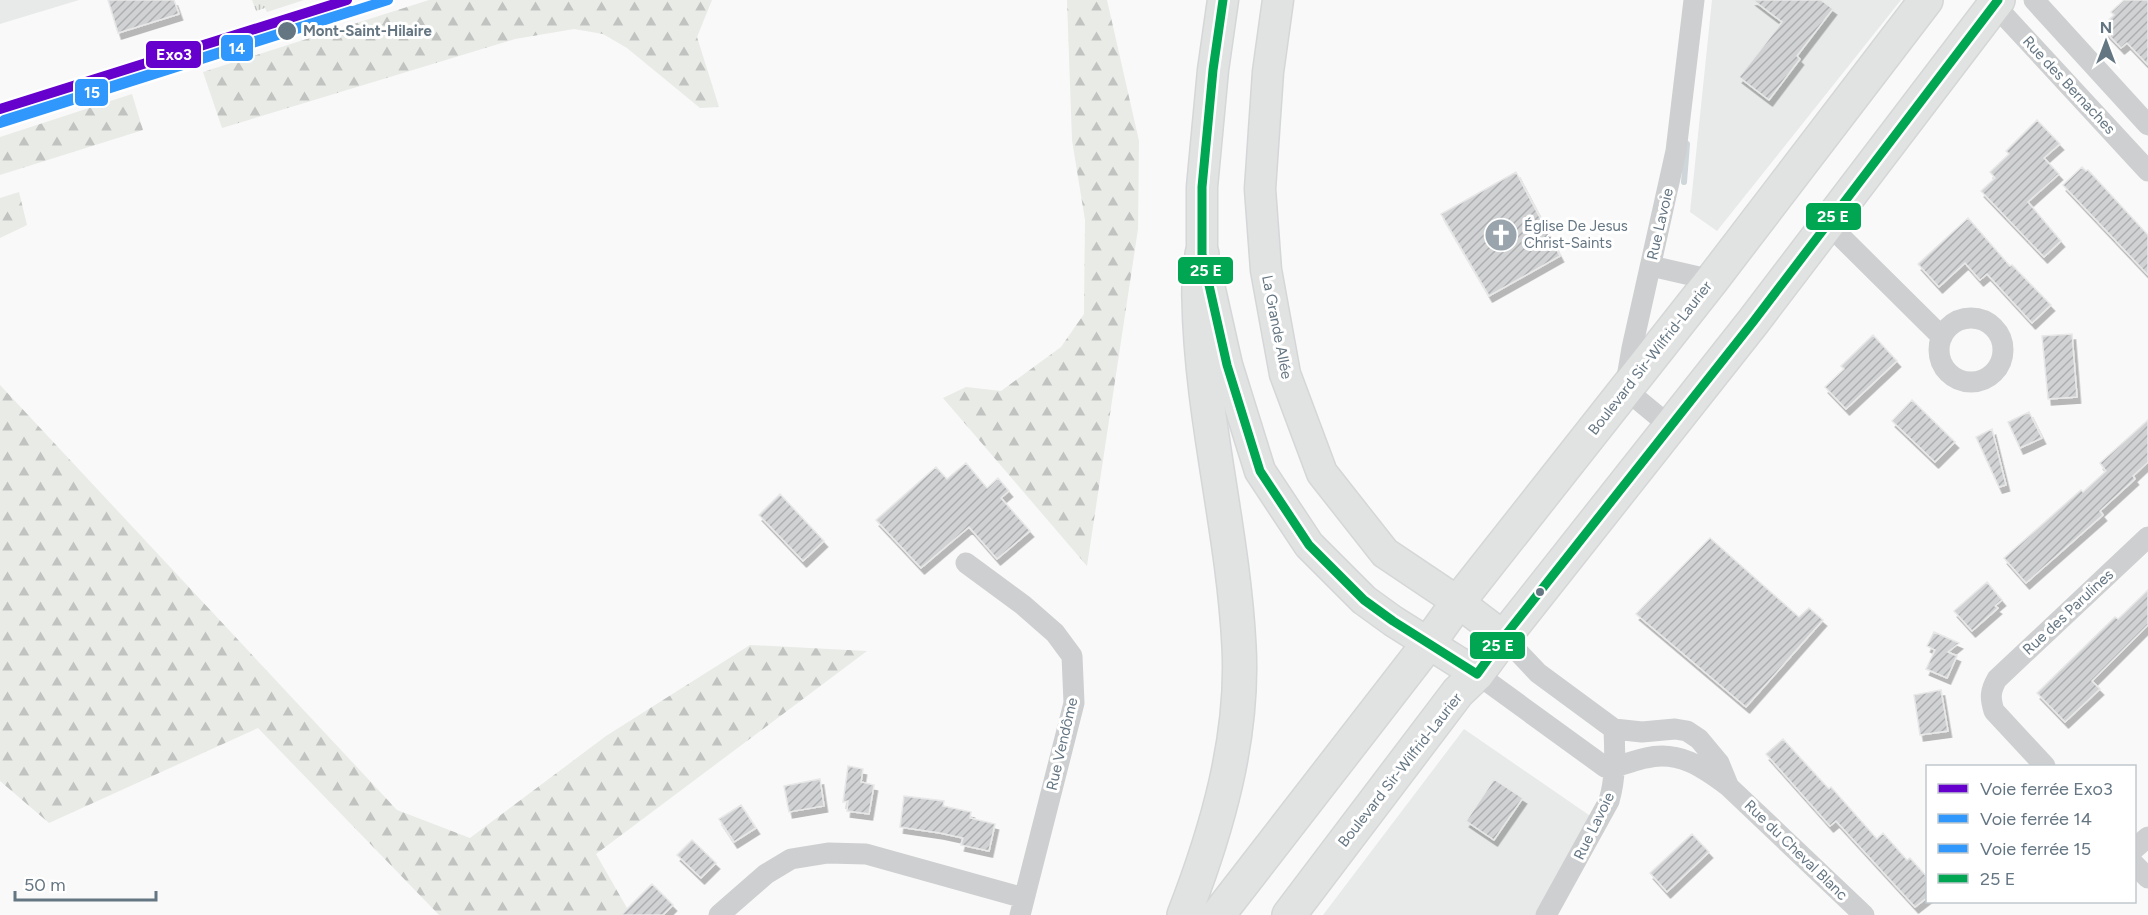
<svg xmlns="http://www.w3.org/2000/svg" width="2148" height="915" viewBox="0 0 2148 915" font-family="Figtree,sans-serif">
  <defs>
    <pattern id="grass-tufts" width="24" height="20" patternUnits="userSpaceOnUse" patternTransform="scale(1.5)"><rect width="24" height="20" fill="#e8ebe6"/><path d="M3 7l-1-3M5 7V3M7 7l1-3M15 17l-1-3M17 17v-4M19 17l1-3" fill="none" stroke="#c0c3c0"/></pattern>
    <pattern id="forest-firs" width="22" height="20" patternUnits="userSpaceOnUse" patternTransform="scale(1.5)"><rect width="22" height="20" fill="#e8ebe6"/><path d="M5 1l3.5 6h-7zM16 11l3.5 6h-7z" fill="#c0c3c0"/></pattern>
    <pattern id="building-hatch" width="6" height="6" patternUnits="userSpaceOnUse" patternTransform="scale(1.5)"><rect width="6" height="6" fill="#d0d2d3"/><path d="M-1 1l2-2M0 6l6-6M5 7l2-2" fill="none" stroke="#acafb1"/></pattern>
    <filter id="shadow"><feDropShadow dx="3.5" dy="6" stdDeviation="0" flood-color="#0004"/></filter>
  </defs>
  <rect width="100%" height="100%" fill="#f9f9f9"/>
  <path fill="#e8e9e9" d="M 0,0 L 79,0 L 0,24 Z
    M 1712,0 L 1901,0 L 1717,231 L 1690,212 Z
    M 1464,729 L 1599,822 L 1546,915 L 1323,915 Z"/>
  <path fill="url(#grass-tufts)" d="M 252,0 L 304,0 L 267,12 L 265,8 L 256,11 Z"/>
  <path fill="url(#forest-firs)" d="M 429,0 L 712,0 L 697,37 L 719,107 L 700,108 L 627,48 L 603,34 L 574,29 L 515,39 L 222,128 L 203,72 Z
    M 1067,0 L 1107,0 L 1139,141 L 1138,229 L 1087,566 L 943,398 L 966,387 L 1001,391 L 1061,347 L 1084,314 L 1085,220 L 1072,140 Z
    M 132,94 L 143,130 L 0,175 L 0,137 Z
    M 19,192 L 27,225 L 0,238 L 0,198 Z
    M 0,385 L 397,810 L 470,838 L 606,736 L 750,645 L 867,651 L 596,854 L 631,915 L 439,915 L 258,728 L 49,823 L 0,781 Z"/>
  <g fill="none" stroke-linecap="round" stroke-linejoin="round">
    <path stroke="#ced6d9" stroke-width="6" d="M 1684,182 L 1687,144"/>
  </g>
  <path fill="url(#building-hatch)" stroke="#e8e8e8" stroke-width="1.5" filter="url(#shadow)" d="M 108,0 L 174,0 L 179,14 L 118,33 Z
    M 1753,0 L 1821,0 L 1833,9 L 1797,56 L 1800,59 L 1769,100 L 1739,77 L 1782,22 Z
    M 2124,0 L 2148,0 L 2148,65 L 2127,43 L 2121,48 L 2101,27 L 2114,15 L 2111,12 Z
    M 2037,120 L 2060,144 L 2044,158 L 2059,174 L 2028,202 L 2061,241 L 2044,257 L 1981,191 L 1995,178 L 1990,172 L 2009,154 L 2006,151 Z
    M 2082,167 L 2086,171 L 2088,170 L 2148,235 L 2148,275 L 2063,185 Z
    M 1516,172 L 1560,256 L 1489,296 L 1441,214 Z
    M 1968,218 L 2010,266 L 2012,265 L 2051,305 L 2032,323 L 1987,274 L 1980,280 L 1965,263 L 1939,287 L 1918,264 Z
    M 2072,334 L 2077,397 L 2048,399 L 2042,336 Z
    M 1873,335 L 1897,361 L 1846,409 L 1825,387 L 1844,369 L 1841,366 Z
    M 1912,400 L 1955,442 L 1935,462 L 1892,421 Z
    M 2029,412 L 2042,438 L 2020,448 L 2008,422 Z
    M 2148,420 L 2148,462 L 2133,476 L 2135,479 L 2100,511 L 2103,515 L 2026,583 L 2004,558 L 2081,490 L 2083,492 L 2106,471 L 2100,463 Z
    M 1992,429 L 2006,485 L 1999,487 L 1976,437 Z
    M 966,463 L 987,488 L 998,478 L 1009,491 L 1001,498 L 1030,531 L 997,559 L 969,527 L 921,568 L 876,520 L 936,467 L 947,479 Z
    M 780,494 L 824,541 L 803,561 L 759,515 Z
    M 1710,538 L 1799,617 L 1809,608 L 1823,620 L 1746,707 L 1636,614 Z
    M 1987,582 L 2002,600 L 1995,606 L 1998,608 L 1972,631 L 1954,611 Z
    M 2148,590 L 2148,625 L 2092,681 L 2100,689 L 2065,722 L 2037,693 L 2115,617 L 2118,619 Z
    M 1934,632 L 1959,643 L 1948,652 L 1957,656 L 1947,678 L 1926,669 L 1935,650 L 1927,646 Z
    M 1941,690 L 1948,731 L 1920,735 L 1914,695 Z
    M 1783,739 L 1829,789 L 1831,787 L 1877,839 L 1883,833 L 1907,860 L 1910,858 L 1928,878 L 1928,897 L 1915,907 L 1836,821 L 1830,826 L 1766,754 Z
    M 848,766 L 863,769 L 861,782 L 874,785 L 869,814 L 847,811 L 848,801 L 843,802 Z
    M 820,779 L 824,806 L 789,812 L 784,786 Z
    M 1494,779 L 1523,798 L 1494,840 L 1466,821 Z
    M 904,796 L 944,801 L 943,806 L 971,812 L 970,818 L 995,824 L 989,851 L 961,845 L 963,838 L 940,833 L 900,827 Z
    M 741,805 L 756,828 L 734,842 L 719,819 Z
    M 1692,834 L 1709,852 L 1667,892 L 1650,873 Z
    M 692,840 L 716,863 L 701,878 L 677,855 Z
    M 652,884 L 673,905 L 663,915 L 621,915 Z"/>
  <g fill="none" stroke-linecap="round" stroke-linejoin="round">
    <defs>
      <path id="secondary" d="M 1223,0 L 1213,70 L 1202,187 L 1202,254 L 1227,365 L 1260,471 L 1309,545 L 1364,600 L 1393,621 L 1477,674
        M 1278,0 L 1268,72 L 1260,189 L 1266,270 L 1285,374 L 1322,473 L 1385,553 L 1458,602 L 1504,637"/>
      <path id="primary" d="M 1184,915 C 1217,830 1244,738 1239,646 C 1233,529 1201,416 1199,299 C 1198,284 1201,269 1202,254
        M 1218,915 L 1428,644 L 1458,602 L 1712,280 L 1926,0
        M 1289,915 L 1458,692 L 1477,674 L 1504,637 L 1753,322 L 1998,0"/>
    </defs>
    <use href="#secondary" stroke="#d5d6d7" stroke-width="33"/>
    <use href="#primary" stroke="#d5d6d7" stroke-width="36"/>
    <path stroke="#cecfd0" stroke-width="21" d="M 1990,0 L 2148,171
      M 2034,0 L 2148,125
      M 1827,223 L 1942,337
      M 1651,266 L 1712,280
      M1939 350a32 32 0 1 1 64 0a32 32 0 1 1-64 0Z
      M 1671,427 L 1625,389 L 1632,348 L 1676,151 L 1694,0
      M 966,563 L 1023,605 L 1055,633 L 1072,656 L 1074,703 L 1020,915
      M 1504,637 L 1538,673 L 1614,729 L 1642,732 L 1675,729 L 1687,731 L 1699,739 L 1719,763 L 1728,785
      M 1477,674 L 1605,767 C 1619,768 1631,761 1646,758 C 1678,750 1703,767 1728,786 L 1864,915
      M 2045,766 L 1994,711 C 1990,698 1990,691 1997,679 L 2148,537
      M 2134,849 L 2148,837
      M 2134,864 L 2148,878
      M 719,915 L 766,874 L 791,859 L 828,853 L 866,854 L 1024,898
      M 1546,915 L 1609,801 C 1616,777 1615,754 1614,729"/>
    <use href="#secondary" stroke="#e1e2e2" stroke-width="30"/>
    <use href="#primary" stroke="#e1e2e2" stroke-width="33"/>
    <defs>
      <path id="bus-1" d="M 1223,0 L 1213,70 L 1202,187 L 1202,254 L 1227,365 L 1260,471 L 1309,545 L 1364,600 L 1393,621 L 1477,674 L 1504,637 L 1753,322 L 1998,0"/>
    </defs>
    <use href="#bus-1" stroke="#fff" stroke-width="14"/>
    <use href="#bus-1" stroke="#00a651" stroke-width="9"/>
    <defs>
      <path id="rail-1" d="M 0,109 L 347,0"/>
      <path id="rail-2" d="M 0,123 L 388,0"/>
      <path id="rail-3" d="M 4,120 L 351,11"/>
    </defs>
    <use href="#rail-1" stroke="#fff" stroke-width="15"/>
    <use href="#rail-2" stroke="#fff" stroke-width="15"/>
    <use href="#rail-3" stroke="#fff" stroke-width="15"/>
    <use href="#rail-1" stroke="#60c" stroke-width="10"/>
    <use href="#rail-2" stroke="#3098fc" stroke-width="10"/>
    <use href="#rail-3" stroke="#3098fc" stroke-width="10"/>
  </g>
  <defs>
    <symbol id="church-disc" viewBox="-11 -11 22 22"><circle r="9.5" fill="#99a4ac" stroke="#fff"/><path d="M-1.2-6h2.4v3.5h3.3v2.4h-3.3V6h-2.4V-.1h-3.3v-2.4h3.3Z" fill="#fff"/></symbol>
  </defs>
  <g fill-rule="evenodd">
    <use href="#church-disc" x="1482" y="216" width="38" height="38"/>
  </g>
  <g fill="#657683" stroke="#fff" stroke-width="2">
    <circle cx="287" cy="31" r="10"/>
    <circle cx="1540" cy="592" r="5"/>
  </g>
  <g text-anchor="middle" stroke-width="6" stroke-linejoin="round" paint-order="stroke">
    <g font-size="15" font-weight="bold" fill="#657683" stroke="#fff" text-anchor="start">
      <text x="303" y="36">Mont-Saint-Hilaire</text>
    </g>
    <g font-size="15" fill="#657683" stroke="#fff">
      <text transform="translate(2069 85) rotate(47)" y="5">Rue des Bernaches</text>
      <text transform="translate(1660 224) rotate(-77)" y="5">Rue Lavoie</text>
      <text transform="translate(1277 327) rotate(79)" y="5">La Grande Allée</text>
      <text transform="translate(1650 358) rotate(-52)" y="5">Boulevard Sir-Wilfrid-Laurier</text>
      <text transform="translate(2068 612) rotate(-43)" y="5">Rue des Parulines</text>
      <text transform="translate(1062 744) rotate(-77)" y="5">Rue Vendôme</text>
      <text transform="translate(1400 770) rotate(-52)" y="5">Boulevard Sir-Wilfrid-Laurier</text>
      <text transform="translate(1594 826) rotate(-64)" y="5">Rue Lavoie</text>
      <text transform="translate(1796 850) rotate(44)" y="5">Rue du Cheval Blanc</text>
    </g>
    <g font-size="15" fill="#657683" stroke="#fff" text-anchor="start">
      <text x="1524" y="231">Église De Jesus<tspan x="1524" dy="17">Christ-Saints</tspan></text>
    </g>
  </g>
  <g stroke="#fff" stroke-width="2">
    <rect x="220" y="34" width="34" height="28" rx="6" fill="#3098fc"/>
    <rect x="145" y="40" width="57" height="29" rx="6" fill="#60c"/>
    <rect x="74" y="78" width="35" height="29" rx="6" fill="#3098fc"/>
    <rect x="1805" y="202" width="57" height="29" rx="6" fill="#00a651"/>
    <rect x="1177" y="256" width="57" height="29" rx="6" fill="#00a651"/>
    <rect x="1469" y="631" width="57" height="29" rx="6" fill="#00a651"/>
  </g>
  <g font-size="16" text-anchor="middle" font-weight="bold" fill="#fff">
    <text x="237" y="54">14</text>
    <text x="174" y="60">Exo3</text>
    <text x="92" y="98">15</text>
    <text x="1833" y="222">25 E</text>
    <text x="1206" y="276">25 E</text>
    <text x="1498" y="651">25 E</text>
  </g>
  <rect x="1926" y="765" width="210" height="138" fill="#ffffff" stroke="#c1c8cd" stroke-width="1.5"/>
  <rect x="1938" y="784" width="30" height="9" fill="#6600cc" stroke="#c1c8cd" stroke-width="1.5"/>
  <text x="1980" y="795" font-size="18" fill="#657683">Voie ferrée Exo3</text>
  <rect x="1938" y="814" width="30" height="9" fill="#3098fc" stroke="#c1c8cd" stroke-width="1.5"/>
  <text x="1980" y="825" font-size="18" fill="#657683">Voie ferrée 14</text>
  <rect x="1938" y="844" width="30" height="9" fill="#3098fc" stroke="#c1c8cd" stroke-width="1.5"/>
  <text x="1980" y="855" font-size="18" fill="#657683">Voie ferrée 15</text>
  <rect x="1938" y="874" width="30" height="9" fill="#00a651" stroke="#c1c8cd" stroke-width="1.5"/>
  <text x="1980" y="885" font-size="18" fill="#657683">25 E</text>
  <g transform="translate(2106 42)" stroke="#ffffff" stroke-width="4.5" paint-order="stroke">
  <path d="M0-4.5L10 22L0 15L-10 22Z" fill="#657683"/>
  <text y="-9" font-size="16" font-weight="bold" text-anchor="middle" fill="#657683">N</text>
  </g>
  <path d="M15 891v9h141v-9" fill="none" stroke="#657683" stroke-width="3"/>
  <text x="24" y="891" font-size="18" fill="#657683" stroke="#ffffff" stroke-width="4.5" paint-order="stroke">50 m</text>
</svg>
